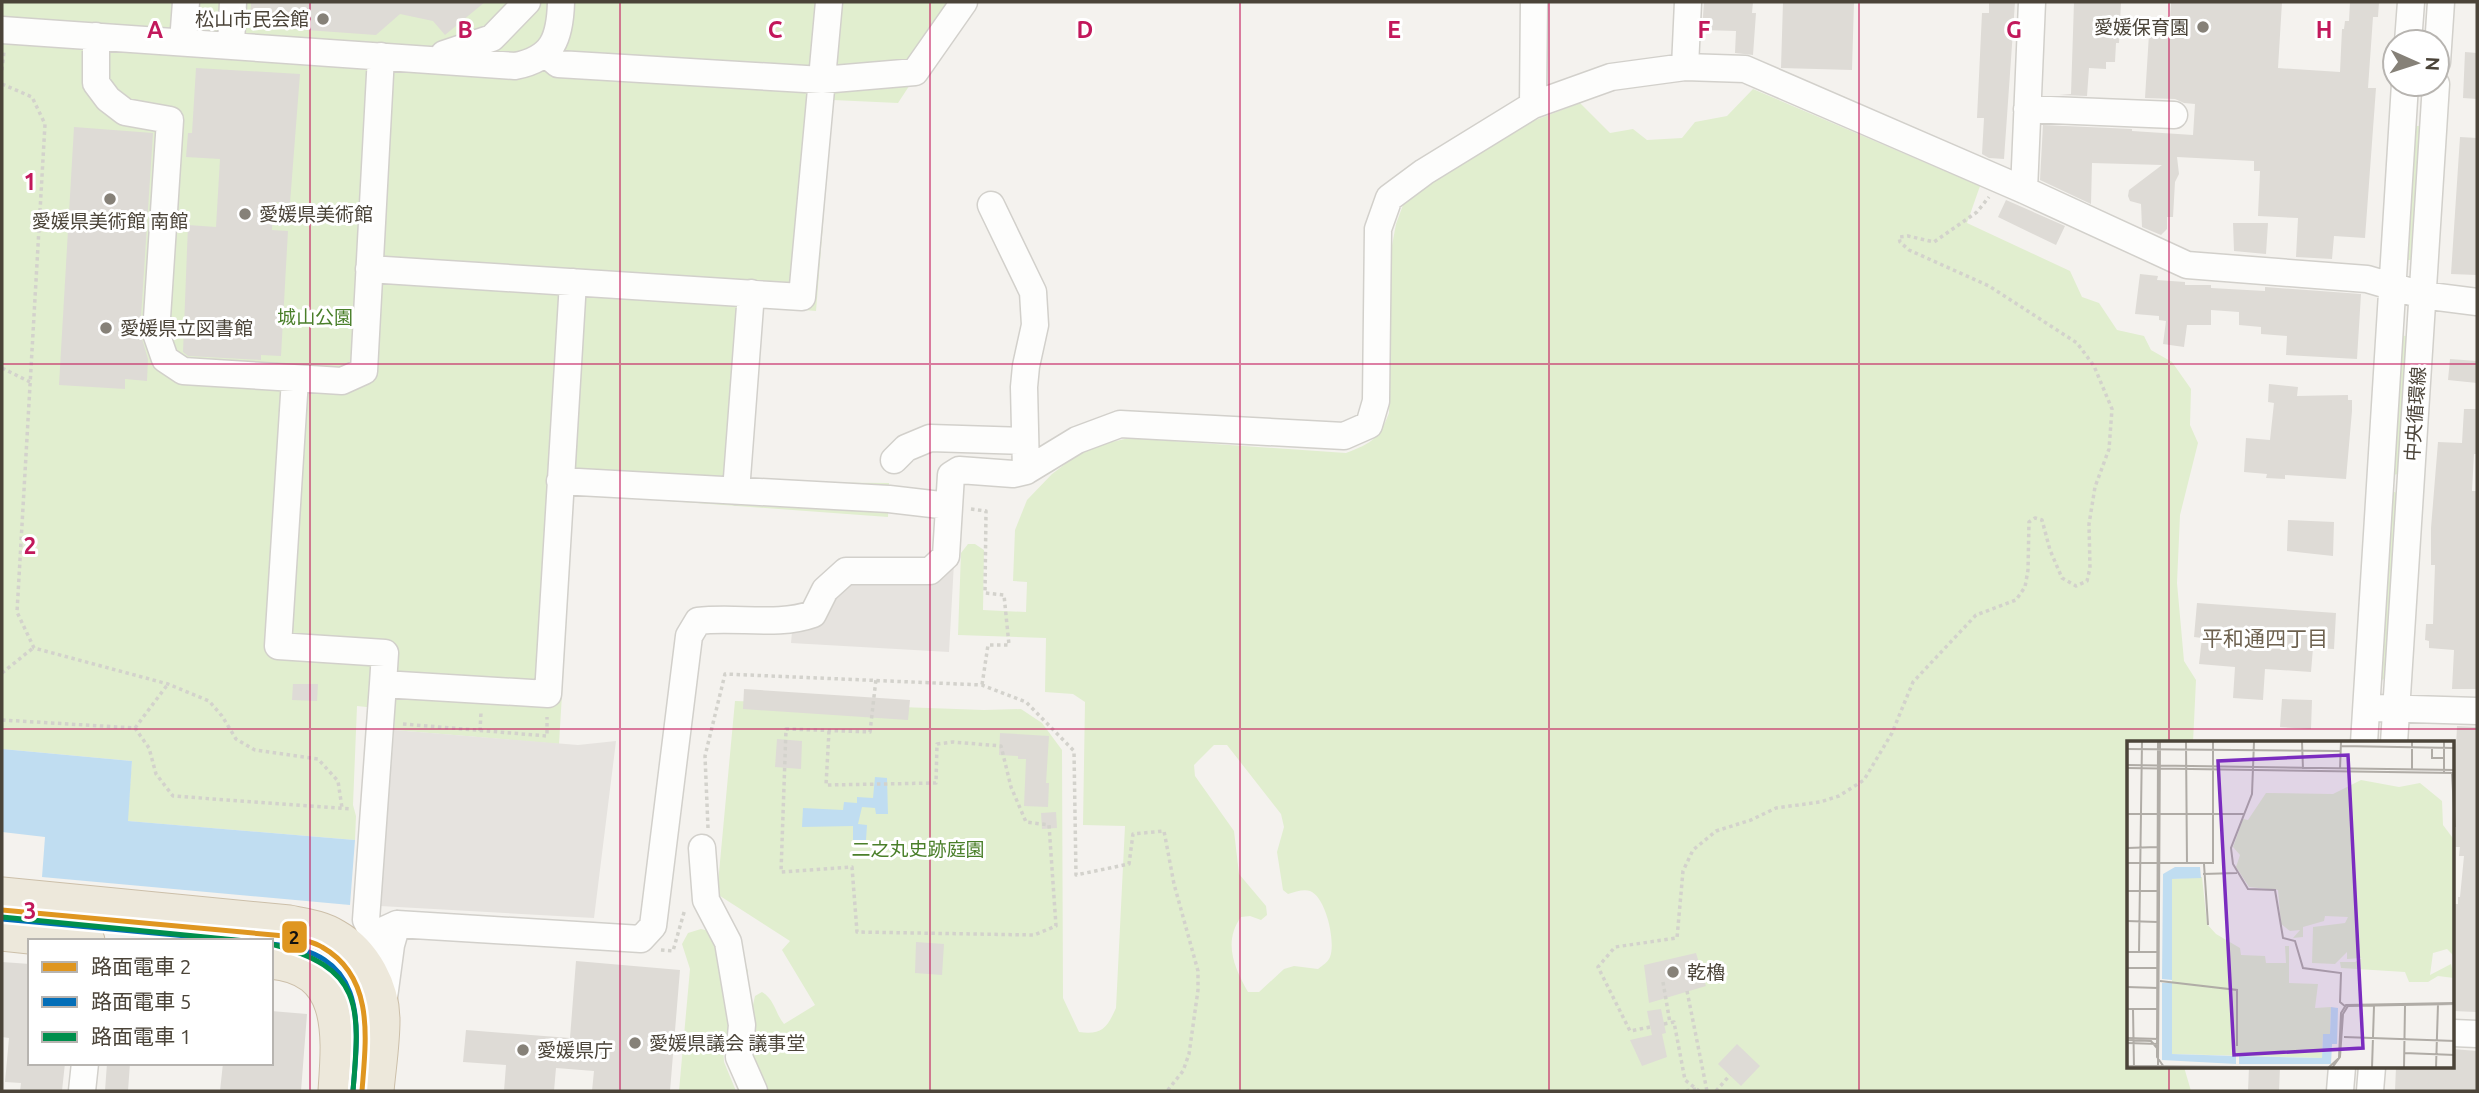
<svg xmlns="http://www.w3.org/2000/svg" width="2479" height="1093" viewBox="0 0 2479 1093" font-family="Ubuntu,'Noto Sans JP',sans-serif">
  <rect width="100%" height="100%" fill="#f4f2ee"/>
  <path fill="#e1eecf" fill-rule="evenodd" d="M 2,2 L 964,2 L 898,103 L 833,100 L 816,311 L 761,306 L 747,482 L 889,483 L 888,517 L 574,494 L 559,744 L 394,730 L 395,710 L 357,706 L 353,805 L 356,816 L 355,840 L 127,821 L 132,761 L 2,749 Z
    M 1753,89 L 1980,186 L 1967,223 L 2070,271 L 2082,297 L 2099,303 L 2117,330 L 2144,336 L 2151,350 L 2172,362 L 2191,389 L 2190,425 L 2198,443 L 2180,515 L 2177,583 L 2184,661 L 2196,680 L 2193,743 L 2129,743 L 2129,1067 L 2184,1067 L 2191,1091 L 764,1091 L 748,1055 L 748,1026 L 755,996 L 762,992 C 775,1000 775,1013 784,1024 L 815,1005 L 782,950 L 790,941 L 717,894 L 735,701 L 984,710 L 1021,709 L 1042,723 L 1062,750 L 1063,998 L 1079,1032 C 1102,1035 1107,1028 1116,1008 L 1125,826 L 1083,825 L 1085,702 L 1073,694 L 1045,692 L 1046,638 L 958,635 L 961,553 L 968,544 L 975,544 L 984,550 L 983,610 L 1026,612 L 1027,582 L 1013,581 L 1015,530 L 1027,500 L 1052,474 L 1077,455 L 1103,444 L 1129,438 L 1346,453 C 1372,443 1379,439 1389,413 L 1391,251 L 1396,224 L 1403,205 L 1432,183 L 1523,125 L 1580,103 L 1610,133 L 1633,129 L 1647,140 L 1682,138 L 1695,122 L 1727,116 ZM 1214,745 L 1227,745 L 1281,814 L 1284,827 L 1277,852 L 1283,890 L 1288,894 C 1295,892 1303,889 1310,891 C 1326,897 1336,942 1330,957 C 1328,962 1323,965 1318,969 L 1294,966 L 1284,969 L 1259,992 L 1248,992 C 1234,967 1223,942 1241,917 L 1250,916 L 1261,920 L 1267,915 L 1266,906 L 1239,874 L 1234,831 L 1195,776 L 1194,765 Z
    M 2416,126 L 2420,126 L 2422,130 L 2412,260 L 2407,260 L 2413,128 Z
    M 2401,335 L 2409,337 L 2399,474 L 2392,475 Z
    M 2392,491 L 2397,493 L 2385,678 L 2382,680 L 2378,679 Z
    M 701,929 L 730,936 L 737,940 L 748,971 L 746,986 L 723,1046 L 724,1062 L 736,1091 L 679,1091 L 690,969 L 682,944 L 688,933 Z"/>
  <path fill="#e6e3df" d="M 955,545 L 949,652 L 791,643 L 792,632 L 812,626 L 844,582 L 914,582 Z
    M 394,730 L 578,745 L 616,741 L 594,918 L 380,906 Z"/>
  <path fill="#c0ddf1" d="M 2,749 L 132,761 L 128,821 L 355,840 L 350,905 L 42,877 L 45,837 L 2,832 Z
    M 875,777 L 887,778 L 888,814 L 876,814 L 875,808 L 862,807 L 858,824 L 867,825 L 866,840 L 853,840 L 853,826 L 802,827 L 803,808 L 843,810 L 844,802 L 857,803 L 857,797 L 873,798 Z"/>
  <path fill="#dedbd6" d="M 251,2 L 485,2 L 445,35 L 433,21 L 400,14 L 376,35 L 250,26 Z
    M 1704,2 L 1753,2 L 1752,13 L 1756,13 L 1753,55 L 1735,53 L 1736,31 L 1702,30 Z
    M 1783,2 L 1854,2 L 1852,70 L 1781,68 Z
    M 1989,2 L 2015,2 L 2004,159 L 1989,158 L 1982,154 L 1984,118 L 1977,118 L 1982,13 L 1989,13 Z
    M 2074,2 L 2121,2 L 2119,43 L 2116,43 L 2115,62 L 2106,62 L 2106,69 L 2089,68 L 2087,96 L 2059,95 L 2071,94 Z
    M 2171,2 L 2282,2 L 2278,68 L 2340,72 L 2342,29 L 2344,29 L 2345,21 L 2349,21 L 2350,2 L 2379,2 L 2378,17 L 2373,17 L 2368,88 L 2376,88 L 2365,238 L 2334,236 L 2332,259 L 2296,257 L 2298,218 L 2258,216 L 2260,171 L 2254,171 L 2254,161 L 2177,157 L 2179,174 L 2175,182 L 2173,217 L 2167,217 L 2167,229 L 2161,235 L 2142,227 L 2141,204 L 2130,201 L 2128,196 L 2129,190 L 2162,165 L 2092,163 L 2091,204 L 2040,180 L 2043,125 L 2132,129 L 2132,131 L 2193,135 L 2195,104 L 2184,103 L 2175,99 L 2145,98 L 2150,18 L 2170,19 Z
    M 2465,52 L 2477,53 L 2477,99 L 2463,98 Z
    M 196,68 L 300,74 L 290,203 L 273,202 L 272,230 L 288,231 L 281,356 L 261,355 L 261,360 L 188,356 L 183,352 L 188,225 L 216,227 L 220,159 L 186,157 L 188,133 L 192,133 Z
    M 74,127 L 153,133 L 140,332 L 148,359 L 147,381 L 125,379 L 125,389 L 59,385 Z
    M 2460,137 L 2477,138 L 2477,275 L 2451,274 Z
    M 2006,200 L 2065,226 L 2056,245 L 1998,217 Z
    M 2233,223 L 2268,223 L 2266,254 L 2234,251 Z
    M 2140,274 L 2158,276 L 2157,280 L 2185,282 L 2185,285 L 2211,285 L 2211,288 L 2265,291 L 2265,287 L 2361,294 L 2357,359 L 2286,355 L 2287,336 L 2261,334 L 2261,327 L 2239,325 L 2239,312 L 2211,310 L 2211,325 L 2187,325 L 2184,347 L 2163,344 L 2166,321 L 2159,320 L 2159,316 L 2135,314 Z
    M 2450,359 L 2477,361 L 2477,383 L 2448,380 Z
    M 2269,384 L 2298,387 L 2297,396 L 2348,395 L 2348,400 L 2352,400 L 2352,411 L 2346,479 L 2285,475 L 2285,479 L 2266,478 L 2267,474 L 2244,472 L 2246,438 L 2270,440 L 2274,403 L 2268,402 Z
    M 2464,409 L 2477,409 L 2477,454 L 2474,454 L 2472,491 L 2477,491 L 2477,689 L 2452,689 L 2454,650 L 2429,648 L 2429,641 L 2425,640 L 2426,624 L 2433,624 L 2435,565 L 2431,565 L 2431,528 L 2438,442 L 2462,443 Z
    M 2288,520 L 2334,522 L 2333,556 L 2287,551 Z
    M 2197,603 L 2336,613 L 2334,649 L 2313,648 L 2311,672 L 2265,669 L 2263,700 L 2233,698 L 2235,667 L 2199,664 L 2202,638 L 2194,637 Z
    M 293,684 L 318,684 L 317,701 L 292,700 Z
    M 744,689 L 910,700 L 908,720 L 743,709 Z
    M 2282,699 L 2312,700 L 2311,729 L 2280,727 Z
    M 2457,726 L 2477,727 L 2476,1012 L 2453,1011 L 2453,904 L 2458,904 L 2458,897 L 2460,897 L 2464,856 L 2459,856 L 2460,847 L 2453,847 L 2453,771 L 2455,771 Z
    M 1000,733 L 1049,736 L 1046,783 L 1049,783 L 1048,807 L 1024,806 L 1026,759 L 1018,759 L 1018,756 L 999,755 Z
    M 777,739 L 802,741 L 801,769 L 775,767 Z
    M 1056,812 L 1057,828 L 1042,829 L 1041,813 Z
    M 916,942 L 944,944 L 942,975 L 915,973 Z
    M 1696,953 L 1706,986 L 1649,1003 L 1644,965 Z
    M 576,961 L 680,970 L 670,1091 L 592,1091 L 594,1071 L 556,1068 L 554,1091 L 504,1091 L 506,1065 L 463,1062 L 466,1030 L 570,1038 Z
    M 2,962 L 30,964 L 30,1063 L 65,1063 L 62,1091 L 20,1091 L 21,1083 L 5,1082 L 9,1038 L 2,1037 Z
    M 1661,1009 L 1666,1033 L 1662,1034 L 1667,1057 L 1642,1066 L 1630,1040 L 1652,1035 L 1647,1011 Z
    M 271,1011 L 307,1014 L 301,1091 L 220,1091 L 223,1063 L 271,1063 Z
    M 1737,1044 L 1760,1066 L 1741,1086 L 1718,1064 Z
    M 2453,1049 L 2477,1051 L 2477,1091 L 2395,1091 L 2396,1067 L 2453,1067 Z
    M 107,1063 L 130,1063 L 128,1091 L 105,1091 Z
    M 2249,1067 L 2280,1067 L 2279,1091 L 2248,1091 Z"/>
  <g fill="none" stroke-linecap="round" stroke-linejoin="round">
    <defs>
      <path id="minor" d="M 2,30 L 515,66 C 553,59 560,38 561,2
        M 96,36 L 96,83 L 108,99 L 125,112 L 170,120 L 156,333 L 165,359 L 183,371 L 342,381 L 364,371 L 381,56
        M 183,42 L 186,2
        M 2408,42 L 2411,2
        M 231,45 L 233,2
        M 444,54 L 492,38 L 527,2
        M 546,54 L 558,64 L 822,80 L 915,72 L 964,2
        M 2437,62 L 2441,2
        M 1685,67 L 1688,2
        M 1533,105 L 1534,2
        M 2027,109 L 2174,115
        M 2024,190 L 2032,2
        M 991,205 L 1033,292 L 1035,325 L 1026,366 L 1024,387 L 1026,471
        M 369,269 L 802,297 L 829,2
        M 295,379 L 278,646 L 385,653 L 383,684 L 548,694 L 573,282
        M 894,460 L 906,448 L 930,438 L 1025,441
        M 560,481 L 889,499 L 949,506
        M 736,491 L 751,293
        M 2378,708 L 2477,711
        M 2364,743 L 2405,84
        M 2394,743 L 2436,84
        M 702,848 L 706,900 L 728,942 L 742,1025 L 739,1057 L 754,1091
        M 374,936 L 366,920 L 383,684
        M 383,1005 L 391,945 L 397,924
        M 341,1023 C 345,993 349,958 373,937 C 379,931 389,928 397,924 L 641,939 L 653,926 L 689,636 L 698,621 C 736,616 777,627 813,614 L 825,590 L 846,571 L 930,571 L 946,556 L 951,475 L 959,470 L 1013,474 L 1026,471 L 1077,440 L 1120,424 L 1344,436 L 1369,425 L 1376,401 L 1378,229 L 1389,198 L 1424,172 L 1533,105 L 1611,77 L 1685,67 L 1745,69 L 2024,190 L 2187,265 L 2367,279 L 2422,295 L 2477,302
        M 2453,1033 L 2477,1034
        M 82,1091 L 85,1063
        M 2340,1091 L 2342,1067
        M 2370,1091 L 2372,1067"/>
      <path id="highway" d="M 2,896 L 289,924 C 304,927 321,929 335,938 C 363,954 381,989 381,1020 C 381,1044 377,1068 375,1091
        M 2,932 L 86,941
        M 271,960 C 347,967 341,1034 337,1091"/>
    </defs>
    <use href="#minor" stroke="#d2d0cb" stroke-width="29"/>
    <use href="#highway" stroke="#ccbfa9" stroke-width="39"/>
    <path stroke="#d3d2cc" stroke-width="3.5" stroke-dasharray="3.5 3.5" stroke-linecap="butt" d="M 2,70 L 4,51
      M 2,84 L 32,97 L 45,124 L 17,612 L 34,648 L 168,684 L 209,701 L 222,716 L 236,739 L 255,750 L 318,759 L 338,781 L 342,808
      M 2,368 L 30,382
      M 971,509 L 986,511 L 985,593 L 1004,595 L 1009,645 L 988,645 L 982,685
      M 2,673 L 33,648
      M 2,720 L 135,728 L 149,748 L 156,774 L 173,796 L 351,809
      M 403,724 L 547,736 L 547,717
      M 135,728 L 168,684
      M 480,731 L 481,712
      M 829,731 L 826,785 L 936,783 L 937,744 L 953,742 L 1001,746 L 1011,787 L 1026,822 L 1049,825 L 1056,926 L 1034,935 L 857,932 L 852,867 L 781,872 L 786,729 L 870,732 L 876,679
      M 708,828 L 705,756 L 725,674 L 982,685 L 1026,702 L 1074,751 L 1076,875 L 1129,864 L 1133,834 L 1164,831 L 1174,884 L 1198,971 L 1198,990 L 1189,1054 L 1183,1071 L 1167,1091
      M 661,950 L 673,951 L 685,909
      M 1663,982 L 1670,1023
      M 1687,991 L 1707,1091
      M 1664,1024 L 1674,1022 L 1685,1080 L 1699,1091
      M 1650,1027 L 1630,1031 L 1598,967 L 1615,947 L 1677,938 L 1683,871 L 1693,850 L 1716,831 L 1751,820 L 1776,808 L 1820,802 L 1839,796 L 1864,780 L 1892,733 L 1913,682 L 1976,615 L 2016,600 L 2025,587 L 2028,570 L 2029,522 L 2035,518 L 2042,520 L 2050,550 L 2062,578 L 2076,586 L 2087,581 L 2090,568 L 2089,524 L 2095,487 L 2109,449 L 2112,409 L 2094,366 L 2077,343 L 1989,286 L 1909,250 L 1900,242 L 1899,237 L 1908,236 L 1934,242 L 1977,212 L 1989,197
      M 1686,1091 L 1696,1089
      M 1716,1091 L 1730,1075"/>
    <use href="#minor" stroke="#fdfdfc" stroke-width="26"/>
    <use href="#highway" stroke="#ede8db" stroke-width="37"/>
    <defs>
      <path id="tram-1" d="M 2,910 L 296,937 C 304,941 314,942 322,947 C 375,977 366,1039 362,1091"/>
      <path id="tram-2" d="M 2,919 L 241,941
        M 271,944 C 365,952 360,1016 353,1090"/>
      <path id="tram-3" d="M 2,917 L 246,941
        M 271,944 C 364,968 360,1006 353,1091"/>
    </defs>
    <use href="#tram-1" stroke="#fff" stroke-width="10"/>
    <use href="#tram-2" stroke="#fff" stroke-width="10"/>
    <use href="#tram-3" stroke="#fff" stroke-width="10"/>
    <use href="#tram-1" stroke="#df9620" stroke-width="5"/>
    <use href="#tram-2" stroke="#036eb8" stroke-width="5"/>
    <use href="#tram-3" stroke="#008f4d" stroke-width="5"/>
  </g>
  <path fill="none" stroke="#c2185b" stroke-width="2" stroke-opacity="0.55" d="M 310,2 L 310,1091M 620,2 L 620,1091M 930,2 L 930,1091M 1240,2 L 1240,1091M 1549,2 L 1549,1091M 1859,2 L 1859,1091M 2169,2 L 2169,743M 2,364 L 2477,364M 2,729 L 2477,729M 2169,1067 L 2169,1091"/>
  <g fill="#868178" stroke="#fff" stroke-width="2.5">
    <circle cx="323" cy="19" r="7"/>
    <circle cx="2203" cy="27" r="7"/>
    <circle cx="110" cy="199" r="7"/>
    <circle cx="245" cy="214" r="7"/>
    <circle cx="106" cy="328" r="7"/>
    <circle cx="1673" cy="972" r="7"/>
    <circle cx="635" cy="1043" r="7"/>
    <circle cx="523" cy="1050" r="7"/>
  </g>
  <g text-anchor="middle" stroke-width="6" stroke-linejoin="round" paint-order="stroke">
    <g font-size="19" fill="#4b4439" stroke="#fff" text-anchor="start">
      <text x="309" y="26" text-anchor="end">松山市民会館</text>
      <text x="2189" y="34" text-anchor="end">愛媛保育園</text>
      <text x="259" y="221">愛媛県美術館</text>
      <text x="110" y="228" text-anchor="middle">愛媛県美術館 南館</text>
      <text x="120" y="335">愛媛県立図書館</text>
      <text x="1687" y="979">乾櫓</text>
      <text x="649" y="1050">愛媛県議会 議事堂</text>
      <text x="537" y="1057">愛媛県庁</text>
    </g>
    <g font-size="19" fill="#4a7f2a" stroke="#fff">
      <text x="315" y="324">城山公園</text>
      <text x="918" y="856">二之丸史跡庭園</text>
    </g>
    <g font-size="19" fill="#4b4439" stroke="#fff">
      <text transform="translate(2415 414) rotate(-86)" y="7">中央循環線</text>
    </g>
    <g font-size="21" fill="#6e6250" stroke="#fff">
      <text x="2265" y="646">平和通四丁目</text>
    </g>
  </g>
  <g transform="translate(2127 741)">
    <rect width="327" height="327" fill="#f4f2ee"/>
    <path d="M 234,39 L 272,46 L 293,42 L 315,60 L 316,84 L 328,100 L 327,215 L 320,208 L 306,212 L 303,234 L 324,223 L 327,237 L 311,235 L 301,241 L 282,241 L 278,231 L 214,227 L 213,221 L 228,221 L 235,217 L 220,218 L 220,211 L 208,223 L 185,222 L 186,186 L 218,182 L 221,176 L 198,175 L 197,180 L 176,186 L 176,196 L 166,197 L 173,189 L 163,190 L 154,183 L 151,149 L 122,146 L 109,126 L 113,114 L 106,106 L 116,78 L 121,79 L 139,52 L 206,53 ZM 75,136 L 80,183 L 89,193 L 113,207 L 114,214 L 138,215 L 139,222 L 159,222 L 158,205 L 162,205 L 162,242 L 191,243 L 188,267 L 204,266 L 203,293 L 196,294 L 195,317 L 45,313 L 45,138 Z" fill="#e1eecf"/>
    <path d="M 48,126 L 73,126 L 74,137 L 45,138 L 45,239 L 35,238 L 36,133 ZM 35,242 L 45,242 L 45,313 L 109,315 L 109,323 L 35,319 ZM 204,266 L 211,267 L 210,303 L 205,303 L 204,323 L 112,323 L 112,315 L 195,317 L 196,293 L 203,293 Z" fill="#c0ddf1"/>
    <path fill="none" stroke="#b0aca6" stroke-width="2" d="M 31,1 L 30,316 L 37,326 L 58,327M 59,1 L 60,123M 127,1 L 125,53 L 104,107 L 106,123 L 121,148 L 148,149 L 156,197 L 168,200 L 176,227 L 214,232 L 213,261 L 219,266M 175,1 L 176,28M 285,1 L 285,28M 214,5 L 328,7M 305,7 L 305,17 L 317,17M 0,8 L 214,10M 0,24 L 328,29M 0,27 L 328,32M 213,28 L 214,1M 317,31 L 317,1M 325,32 L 328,86M 0,73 L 117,73M 0,107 L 31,106M 0,122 L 86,122 L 86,1M 77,123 L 81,184M 76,133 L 110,132M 0,150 L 31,150M 0,180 L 31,181M 0,211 L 31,211M 12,211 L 15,1M 0,227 L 31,227M 33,240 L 110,249 L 110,305M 0,246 L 31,247M 0,268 L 31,268M 6,268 L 7,327M 217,296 L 328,300M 0,297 L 32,298M 0,299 L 24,300 L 30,307M 0,302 L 32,303M 277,312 L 328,314M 0,325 L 27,325M 27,325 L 201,327 L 212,317 L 214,272 L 219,264 L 328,262M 31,327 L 33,1M 205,327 L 213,316 L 216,273 L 221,265 L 328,263M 245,327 L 247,265M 277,327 L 278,265M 309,327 L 311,263"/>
    <path fill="#7b2cbf" fill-opacity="0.15" stroke="#7b2cbf" stroke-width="3.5" d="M 221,14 L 236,307 L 107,314 L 91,20 Z"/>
    <rect width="327" height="327" fill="none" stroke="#4b4439" stroke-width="3.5"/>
  </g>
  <g font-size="23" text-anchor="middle" font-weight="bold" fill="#c2185b" stroke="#fff" stroke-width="6" stroke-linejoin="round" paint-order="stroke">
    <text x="155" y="38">A</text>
    <text x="465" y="38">B</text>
    <text x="775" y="38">C</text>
    <text x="1085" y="38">D</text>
    <text x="1394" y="38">E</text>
    <text x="1704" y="38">F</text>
    <text x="2014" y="38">G</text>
    <text x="2324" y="38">H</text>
    <text x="30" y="190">1</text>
    <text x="30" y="554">2</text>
    <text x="30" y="919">3</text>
  </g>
  <rect stroke="#fff" stroke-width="2.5" x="281" y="920" width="27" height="34" rx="7" fill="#df9620"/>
  <g font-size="19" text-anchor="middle" font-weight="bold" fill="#111">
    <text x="294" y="944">2</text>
  </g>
  <rect width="2479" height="1093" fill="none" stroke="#4b4439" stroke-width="7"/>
  <rect x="28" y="939" width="245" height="126" fill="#ffffff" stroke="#b7b4b0" stroke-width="2"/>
  <rect x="42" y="962" width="35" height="10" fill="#df9620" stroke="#b7b4b0" stroke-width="2"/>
  <text x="91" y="974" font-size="21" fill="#4b4439">路面電車 2</text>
  <rect x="42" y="997" width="35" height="10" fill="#036eb8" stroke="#b7b4b0" stroke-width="2"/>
  <text x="91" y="1009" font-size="21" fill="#4b4439">路面電車 5</text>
  <rect x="42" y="1032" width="35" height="10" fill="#008f4d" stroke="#b7b4b0" stroke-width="2"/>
  <text x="91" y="1044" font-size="21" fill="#4b4439">路面電車 1</text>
  <g transform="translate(2416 63) rotate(93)"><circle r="33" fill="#ffffff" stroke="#b7b4b0" stroke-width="2"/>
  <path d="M0-5L12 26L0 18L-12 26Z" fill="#868178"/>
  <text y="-10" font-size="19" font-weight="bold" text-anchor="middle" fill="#4b4439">N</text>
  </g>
</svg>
